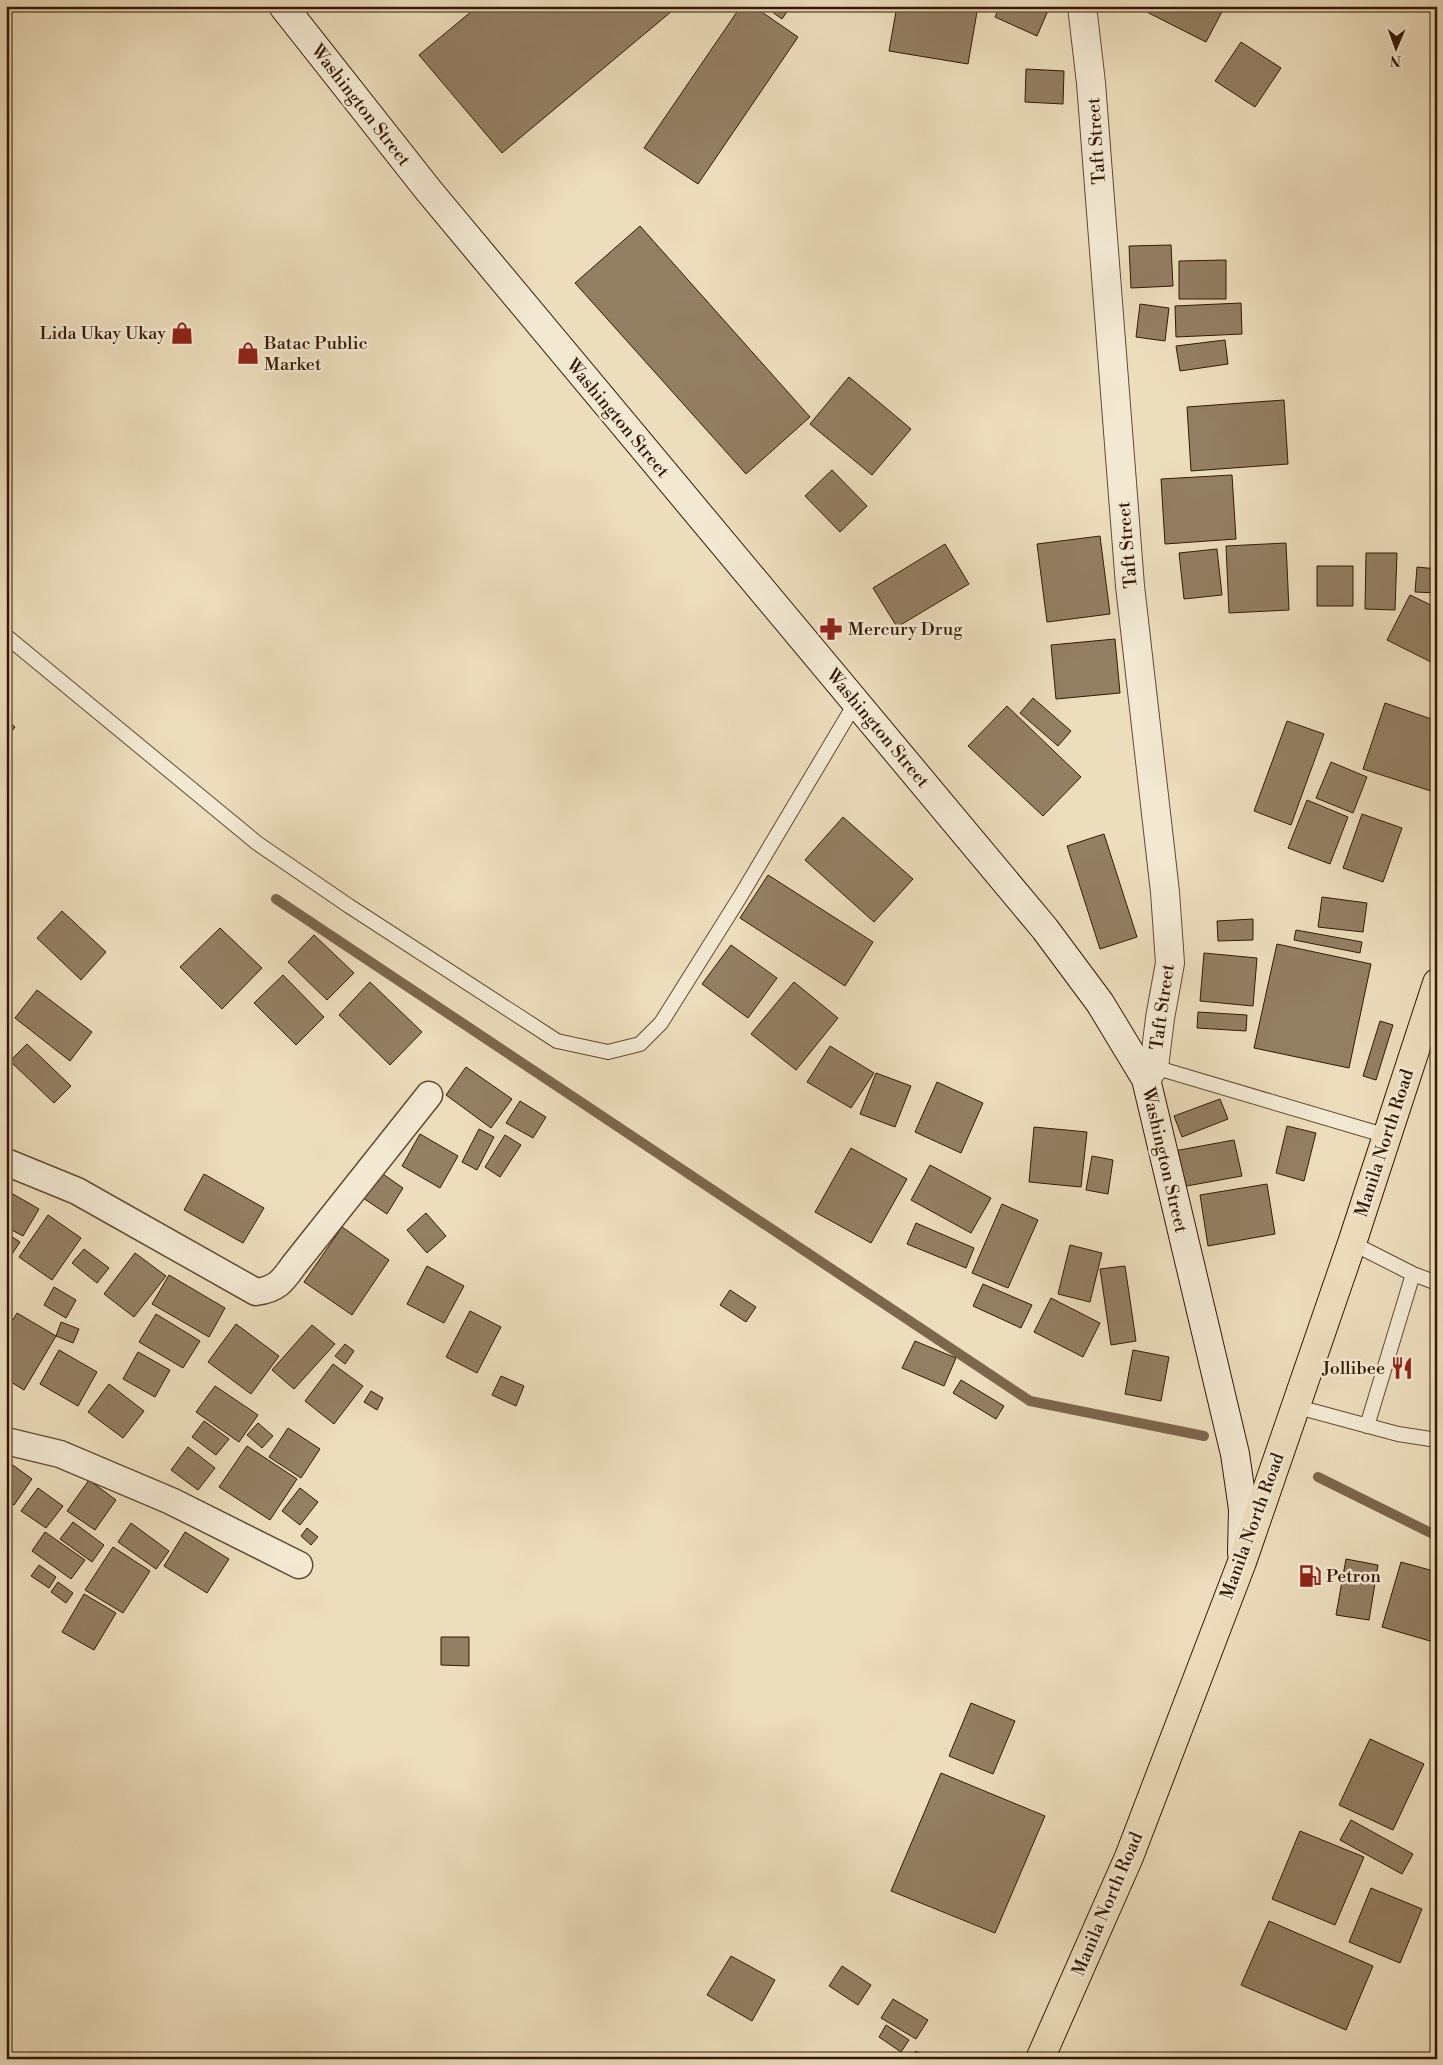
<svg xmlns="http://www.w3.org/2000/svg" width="1443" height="2065" viewBox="0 0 1443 2065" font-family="'Libre Bodoni',serif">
  <rect width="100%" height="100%" fill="#ecddbc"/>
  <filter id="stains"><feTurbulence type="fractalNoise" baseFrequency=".004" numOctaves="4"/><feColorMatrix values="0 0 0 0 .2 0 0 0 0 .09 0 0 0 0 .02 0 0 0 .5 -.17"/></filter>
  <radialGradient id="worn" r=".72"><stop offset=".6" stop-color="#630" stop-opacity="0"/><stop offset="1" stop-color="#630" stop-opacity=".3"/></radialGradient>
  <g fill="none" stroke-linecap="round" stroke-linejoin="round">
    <path stroke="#7c664c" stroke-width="10" d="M 276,899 L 1030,1401 L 1204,1436
      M 1318,1477 L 1437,1536"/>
  </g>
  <path fill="#937f63" stroke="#331903" d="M 478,6 L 678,6 L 502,153 L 419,55 Z
    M 741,6 L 753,6 L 798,37 L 698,184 L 644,148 Z
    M 764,6 L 791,6 L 782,19 Z
    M 897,6 L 978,6 L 968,64 L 889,51 Z
    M 1000,6 L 1050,6 L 1037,36 L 995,17 Z
    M 1135,6 L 1225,6 L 1206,42 Z
    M 1241,42 L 1281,68 L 1255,107 L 1215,81 Z
    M 1026,69 L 1064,71 L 1063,104 L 1025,102 Z
    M 640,226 L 810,417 L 746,474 L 575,283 Z
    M 1171,245 L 1173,286 L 1131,288 L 1129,246 Z
    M 1226,260 L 1226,299 L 1179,299 L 1179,261 Z
    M 1241,303 L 1242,334 L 1176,337 L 1175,306 Z
    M 1140,304 L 1169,308 L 1165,341 L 1136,337 Z
    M 1225,340 L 1228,364 L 1180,371 L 1176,346 Z
    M 849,377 L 911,429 L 872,475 L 810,424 Z
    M 1284,400 L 1288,464 L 1191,471 L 1187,407 Z
    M 832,470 L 867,506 L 840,532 L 805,496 Z
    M 1232,475 L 1236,539 L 1165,544 L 1161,479 Z
    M 1100,536 L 1110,614 L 1047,622 L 1037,544 Z
    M 1286,543 L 1289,610 L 1229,613 L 1226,546 Z
    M 945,544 L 969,584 L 897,627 L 873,588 Z
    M 1217,549 L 1222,595 L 1184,599 L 1179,553 Z
    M 1366,553 L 1397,553 L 1395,610 L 1365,609 Z
    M 1317,566 L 1353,566 L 1353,606 L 1317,606 Z
    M 1417,567 L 1437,569 L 1437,593 L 1415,592 Z
    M 1410,595 L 1437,608 L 1437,665 L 1387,640 Z
    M 1115,639 L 1120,693 L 1056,699 L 1051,645 Z
    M 1033,698 L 1071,731 L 1058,746 L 1020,713 Z
    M 1385,703 L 1437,721 L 1437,793 L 1363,769 Z
    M 1007,706 L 1081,777 L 1043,816 L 968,746 Z
    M 6,720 L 15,727 L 6,739 Z
    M 1287,721 L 1324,734 L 1291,825 L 1254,811 Z
    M 1331,762 L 1367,777 L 1353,813 L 1316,798 Z
    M 1307,800 L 1348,817 L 1330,864 L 1288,848 Z
    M 1362,814 L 1402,828 L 1383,882 L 1343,868 Z
    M 843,817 L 913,879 L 874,922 L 805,860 Z
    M 1104,834 L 1137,937 L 1100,949 L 1067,846 Z
    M 768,875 L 873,942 L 845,986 L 740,918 Z
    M 1322,897 L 1367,903 L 1363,932 L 1318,927 Z
    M 62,911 L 106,952 L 81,980 L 37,938 Z
    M 1253,919 L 1253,940 L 1218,941 L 1217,921 Z
    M 220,928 L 262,968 L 222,1009 L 180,967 Z
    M 1296,930 L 1362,942 L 1360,953 L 1294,940 Z
    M 314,935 L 354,973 L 327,1000 L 288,962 Z
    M 1277,944 L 1371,964 L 1349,1068 L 1254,1048 Z
    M 731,945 L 777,978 L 748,1018 L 702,984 Z
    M 1204,953 L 1257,958 L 1253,1006 L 1200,1001 Z
    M 283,975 L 324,1017 L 296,1045 L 254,1003 Z
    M 370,982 L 422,1032 L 390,1065 L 339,1015 Z
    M 794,982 L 838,1018 L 796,1070 L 751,1034 Z
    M 37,990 L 92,1032 L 70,1061 L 15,1018 Z
    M 1198,1012 L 1247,1015 L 1246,1031 L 1197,1028 Z
    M 1380,1021 L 1393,1025 L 1376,1080 L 1363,1076 Z
    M 27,1044 L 71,1086 L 54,1103 L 10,1061 Z
    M 830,1046 L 874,1073 L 851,1108 L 807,1082 Z
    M 466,1067 L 512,1099 L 491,1128 L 446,1095 Z
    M 876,1073 L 911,1086 L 895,1127 L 860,1114 Z
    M 937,1082 L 983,1103 L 961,1153 L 915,1132 Z
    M 1220,1099 L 1228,1119 L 1182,1137 L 1174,1116 Z
    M 520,1101 L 546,1117 L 533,1138 L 506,1123 Z
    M 1287,1126 L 1316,1133 L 1304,1181 L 1276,1173 Z
    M 1034,1127 L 1087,1132 L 1081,1187 L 1029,1182 Z
    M 479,1129 L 494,1137 L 477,1170 L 462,1162 Z
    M 420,1134 L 458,1156 L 440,1188 L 402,1166 Z
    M 505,1135 L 521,1145 L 500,1177 L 485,1167 Z
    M 1234,1140 L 1242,1176 L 1181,1187 L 1174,1151 Z
    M 851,1148 L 907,1179 L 871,1243 L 815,1212 Z
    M 1092,1156 L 1113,1160 L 1108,1194 L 1086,1190 Z
    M 930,1165 L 991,1198 L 971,1233 L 911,1200 Z
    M 380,1172 L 403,1188 L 387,1214 L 363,1198 Z
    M 204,1174 L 264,1208 L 243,1243 L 184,1210 Z
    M 1267,1184 L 1275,1234 L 1208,1246 L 1200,1195 Z
    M 6,1190 L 39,1209 L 23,1236 L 6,1227 Z
    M 1002,1204 L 1038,1220 L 1008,1288 L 972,1273 Z
    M 426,1213 L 446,1236 L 427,1253 L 407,1230 Z
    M 48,1215 L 81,1238 L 52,1280 L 19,1257 Z
    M 916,1223 L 974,1248 L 966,1268 L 907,1244 Z
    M 342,1227 L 389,1260 L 352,1315 L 304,1282 Z
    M 6,1233 L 20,1242 L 10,1257 L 6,1254 Z
    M 1070,1245 L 1102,1253 L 1090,1302 L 1058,1294 Z
    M 84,1249 L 109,1268 L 97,1283 L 72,1263 Z
    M 135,1253 L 166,1276 L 134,1317 L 104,1294 Z
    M 427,1266 L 464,1286 L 444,1323 L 407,1304 Z
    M 1125,1266 L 1136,1341 L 1111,1345 L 1100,1269 Z
    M 169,1275 L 225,1308 L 209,1337 L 152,1304 Z
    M 983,1284 L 1032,1305 L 1021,1328 L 973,1306 Z
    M 54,1287 L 76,1300 L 66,1318 L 44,1305 Z
    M 730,1290 L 756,1307 L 746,1322 L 720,1305 Z
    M 1051,1298 L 1100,1323 L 1083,1357 L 1034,1332 Z
    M 470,1311 L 501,1327 L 477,1373 L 446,1357 Z
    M 17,1313 L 56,1336 L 24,1390 L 6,1379 L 6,1331 Z
    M 156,1314 L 200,1341 L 183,1368 L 139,1342 Z
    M 61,1322 L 79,1329 L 73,1343 L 56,1336 Z
    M 236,1324 L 279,1356 L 251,1394 L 208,1362 Z
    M 312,1325 L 335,1344 L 294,1389 L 272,1370 Z
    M 915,1341 L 956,1358 L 944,1386 L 902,1368 Z
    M 345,1344 L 354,1351 L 345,1364 L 335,1356 Z
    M 59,1350 L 97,1372 L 78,1406 L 40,1384 Z
    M 1133,1350 L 1169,1357 L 1161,1401 L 1125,1394 Z
    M 138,1352 L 170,1370 L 155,1397 L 123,1379 Z
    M 333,1364 L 363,1386 L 334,1424 L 305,1401 Z
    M 501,1376 L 524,1386 L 516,1406 L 492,1395 Z
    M 961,1380 L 1004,1406 L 996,1419 L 953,1393 Z
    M 109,1384 L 144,1411 L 123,1438 L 88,1412 Z
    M 215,1386 L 258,1415 L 239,1442 L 196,1412 Z
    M 371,1391 L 383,1398 L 377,1410 L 364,1402 Z
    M 204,1421 L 229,1439 L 216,1455 L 192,1437 Z
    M 258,1423 L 273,1436 L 262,1448 L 247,1435 Z
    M 288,1428 L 320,1449 L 301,1478 L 269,1457 Z
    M 247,1446 L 297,1479 L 270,1520 L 219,1487 Z
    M 188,1447 L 215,1468 L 198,1490 L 171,1470 Z
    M 10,1463 L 32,1479 L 14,1505 L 6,1500 L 6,1468 Z
    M 89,1480 L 116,1500 L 95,1530 L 67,1511 Z
    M 38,1488 L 63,1506 L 46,1528 L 21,1511 Z
    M 300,1488 L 318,1502 L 300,1525 L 282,1511 Z
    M 73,1522 L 104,1545 L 92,1562 L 60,1539 Z
    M 131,1523 L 169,1551 L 156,1569 L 118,1542 Z
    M 307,1528 L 318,1537 L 311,1545 L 301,1536 Z
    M 45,1532 L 85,1560 L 71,1579 L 32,1551 Z
    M 185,1532 L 229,1559 L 207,1593 L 164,1566 Z
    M 113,1547 L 150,1571 L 123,1613 L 85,1590 Z
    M 1346,1559 L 1378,1565 L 1369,1620 L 1336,1615 Z
    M 1401,1562 L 1437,1572 L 1437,1643 L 1382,1627 Z
    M 39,1565 L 56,1577 L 49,1588 L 31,1576 Z
    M 58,1582 L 73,1593 L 66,1603 L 51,1592 Z
    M 84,1594 L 116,1613 L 94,1650 L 62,1632 Z
    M 441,1637 L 469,1637 L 469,1666 L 441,1665 Z
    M 971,1703 L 1015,1721 L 993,1774 L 949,1756 Z
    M 1370,1739 L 1424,1764 L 1393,1830 L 1339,1805 Z
    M 6,1741 L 11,1745 L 6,1752 Z
    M 941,1773 L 1045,1816 L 995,1933 L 891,1891 Z
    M 1351,1820 L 1413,1854 L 1402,1874 L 1340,1840 Z
    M 1300,1831 L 1364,1857 L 1335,1925 L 1272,1899 Z
    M 1371,1888 L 1422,1909 L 1400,1963 L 1349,1942 Z
    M 1269,1921 L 1373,1966 L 1346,2030 L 1241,1985 Z
    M 731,1956 L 775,1980 L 752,2021 L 707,1995 Z
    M 842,1966 L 871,1985 L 858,2005 L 829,1986 Z
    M 893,1999 L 928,2020 L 916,2039 L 881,2018 Z
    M 886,2025 L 909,2040 L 901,2052 L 879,2037 Z
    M 916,2051 L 927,2059 L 910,2059 Z"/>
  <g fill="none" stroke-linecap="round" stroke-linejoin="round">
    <defs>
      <path id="service" d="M 6,636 L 257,843 L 349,906 L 557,1041 L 608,1052 L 640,1044 L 661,1023 L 740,897 L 856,702
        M 1154,1067 L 1387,1136
        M 1352,1243 L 1413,1274 L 1437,1283
        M 1294,1406 L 1398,1434 L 1437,1440
        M 1367,1426 L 1413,1274"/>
      <path id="minor" d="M 6,1162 L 77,1191 L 256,1292 C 277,1289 282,1282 294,1265 L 429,1095
        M 6,1441 L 60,1454 L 171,1501 L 299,1565"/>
      <path id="tertiary" d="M 1082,6 L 1091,83 L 1130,586 L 1165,892 L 1170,963 L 1160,1018 L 1154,1067 L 1146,1079"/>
      <path id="secondary" d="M 283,6 L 429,191 L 1045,929 L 1100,1003 L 1146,1079 L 1235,1454 L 1243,1509 L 1242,1553"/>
      <path id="trunk" d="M 1040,2059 L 1129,1857 L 1242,1562 L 1352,1243 L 1437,983"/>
    </defs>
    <use href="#service" stroke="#614a31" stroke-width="16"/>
    <use href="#minor" stroke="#614a31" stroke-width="29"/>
    <use href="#tertiary" stroke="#614a31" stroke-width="30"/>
    <use href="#secondary" stroke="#331903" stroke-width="30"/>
    <use href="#trunk" stroke="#331903" stroke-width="30"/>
    <use href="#service" stroke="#f3e9d3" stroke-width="14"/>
    <use href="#minor" stroke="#f3e9d3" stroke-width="26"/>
    <use href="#tertiary" stroke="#f3e9d3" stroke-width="28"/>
    <use href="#secondary" stroke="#f3e9d3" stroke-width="28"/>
    <use href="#trunk" stroke="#ecddbc" stroke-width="28"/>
  </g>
  <defs>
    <symbol id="shop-bare" viewBox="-9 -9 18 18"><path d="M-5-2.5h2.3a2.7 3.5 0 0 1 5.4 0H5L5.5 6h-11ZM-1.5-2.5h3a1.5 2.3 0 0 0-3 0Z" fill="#8f2418" stroke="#f3e9d3" stroke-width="2.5" paint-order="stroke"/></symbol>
    <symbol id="pharmacy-bare" viewBox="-9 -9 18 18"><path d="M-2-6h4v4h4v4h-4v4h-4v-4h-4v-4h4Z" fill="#8f2418" stroke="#f3e9d3" stroke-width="2.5" paint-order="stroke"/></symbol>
    <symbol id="restaurant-bare" viewBox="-9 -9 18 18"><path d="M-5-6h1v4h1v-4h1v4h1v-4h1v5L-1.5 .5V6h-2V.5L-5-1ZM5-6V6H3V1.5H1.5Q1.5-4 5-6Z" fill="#8f2418" stroke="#f3e9d3" stroke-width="2.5" paint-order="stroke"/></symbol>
    <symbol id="fuel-bare" viewBox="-9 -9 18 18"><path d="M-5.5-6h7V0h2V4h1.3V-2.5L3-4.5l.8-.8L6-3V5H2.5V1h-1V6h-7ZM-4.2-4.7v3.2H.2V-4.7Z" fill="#8f2418" stroke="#f3e9d3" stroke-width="2.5" paint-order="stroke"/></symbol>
  </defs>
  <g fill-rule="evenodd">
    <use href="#shop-bare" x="166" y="317" width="32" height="32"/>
    <use href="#shop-bare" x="232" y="337" width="32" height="32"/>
    <use href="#pharmacy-bare" x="815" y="613" width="32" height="32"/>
    <use href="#restaurant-bare" x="1386" y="1352" width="32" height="32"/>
    <use href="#fuel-bare" x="1294" y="1560" width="32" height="32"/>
  </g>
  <g text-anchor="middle" stroke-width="5" stroke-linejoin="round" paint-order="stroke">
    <g font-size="18" fill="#331903" stroke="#f3e9d3">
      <text transform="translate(361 105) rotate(52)" y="6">Washington Street</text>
      <text transform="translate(1096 141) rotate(-94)" y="6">Taft Street</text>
      <text transform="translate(618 418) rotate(50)" y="6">Washington Street</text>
      <text transform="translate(1127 545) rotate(-95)" y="6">Taft Street</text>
      <text transform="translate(878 728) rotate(50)" y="6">Washington Street</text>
      <text transform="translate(1162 1007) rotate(-82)" y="6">Taft Street</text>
      <text transform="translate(1384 1143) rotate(-72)" y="6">Manila North Road</text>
      <text transform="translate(1165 1160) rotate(77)" y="6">Washington Street</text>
      <text transform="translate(1252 1526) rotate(-70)" y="6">Manila North Road</text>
      <text transform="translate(1107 1904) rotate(-67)" y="6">Manila North Road</text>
    </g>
    <g font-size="18" fill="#331903" stroke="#f3e9d3" text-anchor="start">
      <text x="166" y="339" text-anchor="end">Lida Ukay Ukay</text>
      <text x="264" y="349">Batac Public<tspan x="264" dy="21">Market</tspan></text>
      <text x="848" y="635">Mercury Drug</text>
      <text x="1385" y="1374" text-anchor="end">Jollibee</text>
      <text x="1326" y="1582">Petron</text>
    </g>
  </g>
  <rect width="1443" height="2065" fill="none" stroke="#ecddbc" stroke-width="25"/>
  <rect x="8" y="8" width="1428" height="2050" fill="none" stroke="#331903" stroke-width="2.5"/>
  <rect x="12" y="12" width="1418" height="2040" fill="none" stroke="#331903"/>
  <g transform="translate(1396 48) rotate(182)" stroke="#f3e9d3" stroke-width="4" paint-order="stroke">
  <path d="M0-4L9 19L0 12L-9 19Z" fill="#331903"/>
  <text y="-8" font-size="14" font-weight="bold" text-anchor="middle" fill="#331903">N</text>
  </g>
  <rect width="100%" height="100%" filter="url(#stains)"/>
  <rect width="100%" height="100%" fill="url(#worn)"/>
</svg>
